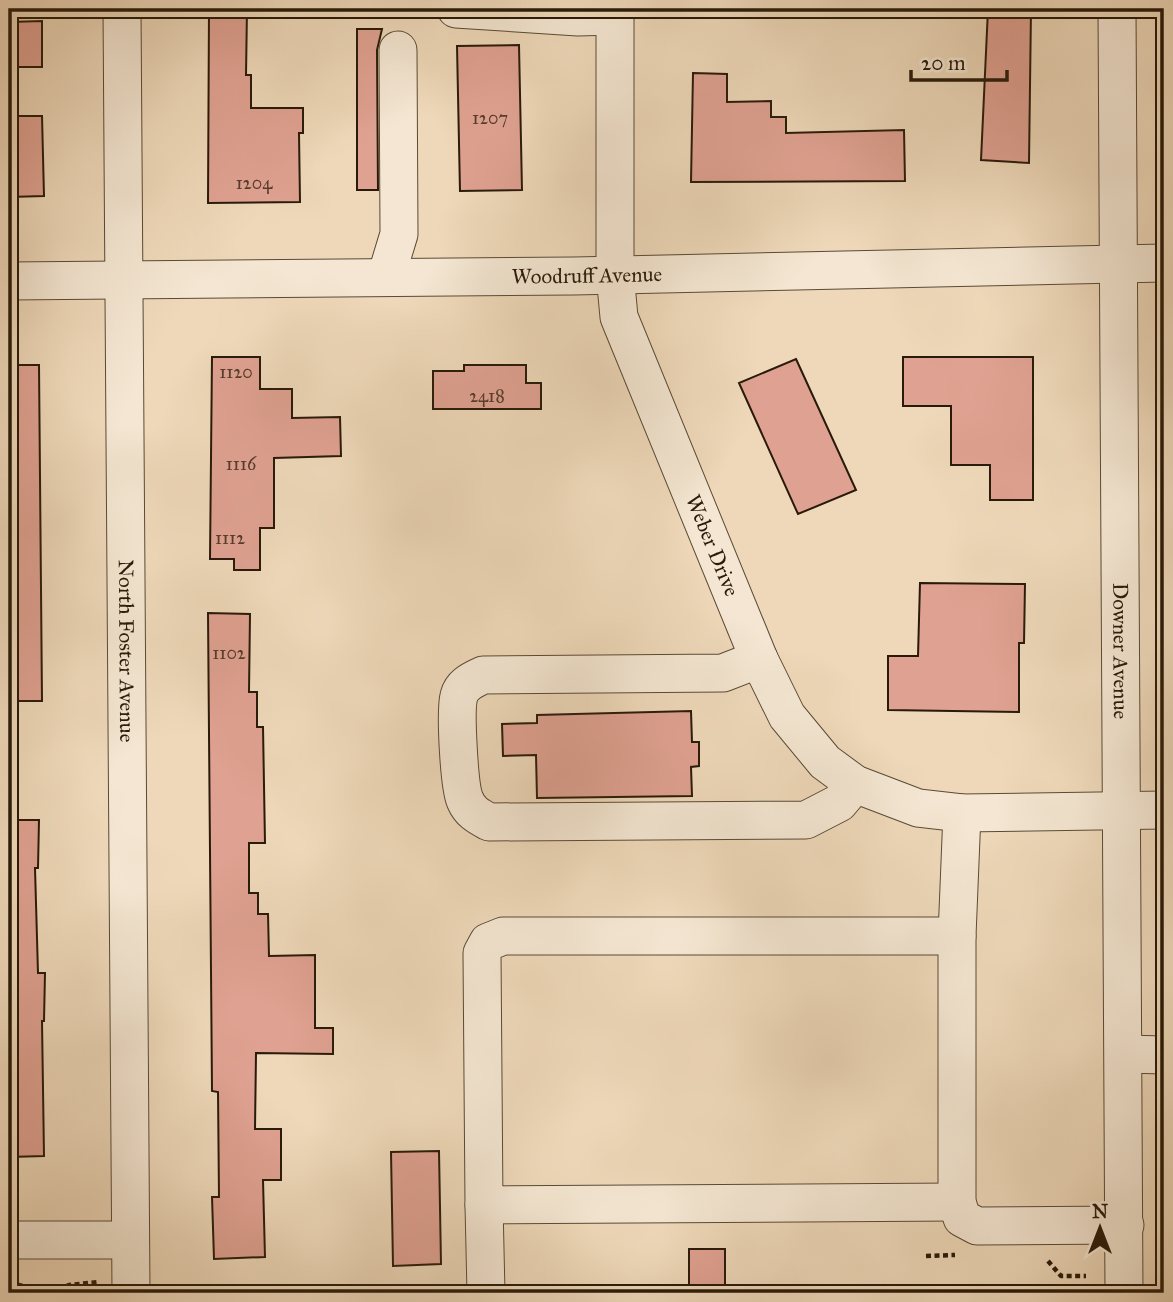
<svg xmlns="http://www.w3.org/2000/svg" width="1173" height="1302" viewBox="0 0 1173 1302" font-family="'IM FELL Great Primer',serif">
  <rect width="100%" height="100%" fill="#eed8b9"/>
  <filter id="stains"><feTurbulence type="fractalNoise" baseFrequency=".00286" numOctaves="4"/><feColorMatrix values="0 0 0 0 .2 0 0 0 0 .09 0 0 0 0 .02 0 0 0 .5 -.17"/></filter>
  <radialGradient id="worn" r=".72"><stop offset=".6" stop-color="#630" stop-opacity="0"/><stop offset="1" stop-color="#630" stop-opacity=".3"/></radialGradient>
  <path fill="#dfa191" stroke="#291a0a" stroke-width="2" d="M 209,9 L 247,9 L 246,75 L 251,75 L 251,108 L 303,108 L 303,133 L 299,133 L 300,202 L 208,203 Z
    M 988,9 L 1031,9 L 1029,163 L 981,160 Z
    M 42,21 L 42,67 L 9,67 L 9,22 Z
    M 357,29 L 382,29 L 377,50 L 378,190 L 357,190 Z
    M 519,45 L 522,190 L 460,191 L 457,46 Z
    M 693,73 L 727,74 L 727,102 L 771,101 L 771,117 L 786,117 L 786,133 L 904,130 L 905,181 L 691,182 Z
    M 9,116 L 42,116 L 44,196 L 9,197 Z
    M 212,357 L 260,357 L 260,389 L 292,389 L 292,418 L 340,417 L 341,456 L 274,458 L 274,528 L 260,528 L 260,570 L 234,570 L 234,559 L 210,559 Z
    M 903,357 L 1033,357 L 1033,500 L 990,500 L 990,465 L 951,465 L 951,406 L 903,406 Z
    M 796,359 L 856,490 L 798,514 L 739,383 Z
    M 9,365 L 39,365 L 42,701 L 9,701 Z
    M 464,365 L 526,365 L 526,383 L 541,383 L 541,409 L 433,409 L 433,371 L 464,371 Z
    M 920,583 L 1025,584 L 1024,643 L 1019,643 L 1019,712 L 888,710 L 888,656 L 918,656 Z
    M 208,613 L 250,614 L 249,692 L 257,692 L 257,727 L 263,727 L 265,843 L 249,843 L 249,893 L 258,893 L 258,914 L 268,914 L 269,956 L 315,955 L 315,1028 L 333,1028 L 333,1054 L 256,1053 L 255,1129 L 281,1129 L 281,1180 L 263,1180 L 265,1257 L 214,1259 L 212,1197 L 219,1197 L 218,1092 L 212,1091 Z
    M 691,711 L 692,742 L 699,742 L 699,766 L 691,767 L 692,796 L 537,798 L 536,755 L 503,756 L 502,724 L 537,723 L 537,715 Z
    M 9,820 L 39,820 L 38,868 L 35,868 L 38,973 L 45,973 L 44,1021 L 42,1021 L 44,1156 L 9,1157 Z
    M 439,1151 L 441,1264 L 393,1266 L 391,1152 Z
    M 689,1249 L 725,1249 L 725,1293 L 689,1293 Z"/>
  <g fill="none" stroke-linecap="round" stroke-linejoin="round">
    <defs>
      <g id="minor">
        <path id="s1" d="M 122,9 L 131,1293"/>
        <path d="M 456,9 L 578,17 L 615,16"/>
        <path id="s2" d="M 615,9 L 615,274 L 619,317 L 759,659 L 787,716 L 825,762 L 855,784 L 918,808 L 962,813 L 1164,810"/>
        <path id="s3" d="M 1117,9 L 1124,1293"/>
        <path d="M 386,277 L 399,234 L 398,50"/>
        <path id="s4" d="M 9,281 L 574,276 L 1164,263"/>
        <path d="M 759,659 L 723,673 L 483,675 C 473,680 462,684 459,696 C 455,710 459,786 465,800 C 470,812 478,816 489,822 L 806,820 L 839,803 L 855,784"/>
        <path d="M 962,813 L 957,936 L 957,1202 L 962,1218 L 977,1226 L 1125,1225"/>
        <path d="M 957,936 L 503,936 L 488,942 L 482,953 L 484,1205 L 957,1202"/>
        <path d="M 1125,1054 L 1164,1055"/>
        <path d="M 484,1205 L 486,1293"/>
        <path d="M 9,1240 L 130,1240"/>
      </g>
    </defs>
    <use href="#minor" stroke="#5a4a36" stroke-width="39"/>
    <path stroke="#291a0a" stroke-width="4.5" stroke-dasharray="5 3.5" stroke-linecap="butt" d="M 926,1256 L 955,1255
      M 1048,1261 L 1061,1276 L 1086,1276
      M 9,1283 L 53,1292 L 69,1285 L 98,1282"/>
    <use href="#minor" stroke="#f4e6d2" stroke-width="37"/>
  </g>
  <g text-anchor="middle" stroke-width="5" stroke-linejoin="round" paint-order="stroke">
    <g font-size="18" fill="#563c2c">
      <text x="490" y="124">1207</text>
      <text x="254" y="189">1204</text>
      <text x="236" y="378">1120</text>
      <text x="487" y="402">2418</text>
      <text x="241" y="470">1116</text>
      <text x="230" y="544">1112</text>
      <text x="229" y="659">1102</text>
    </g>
    <g font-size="21" fill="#291a0a" stroke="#f4e6d2">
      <text dy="7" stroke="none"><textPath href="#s4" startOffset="578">Woodruff Avenue</textPath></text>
      <text dy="7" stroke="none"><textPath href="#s2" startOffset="555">Weber Drive</textPath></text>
      <text dy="7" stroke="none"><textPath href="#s1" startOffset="642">North Foster Avenue</textPath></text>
      <text dy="7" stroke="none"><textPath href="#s3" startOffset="642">Downer Avenue</textPath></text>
    </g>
  </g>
  <rect width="1173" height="1302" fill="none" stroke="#eed8b9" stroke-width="35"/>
  <rect x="10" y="10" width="1152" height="1281" fill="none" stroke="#291a0a" stroke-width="3.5"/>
  <rect x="18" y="18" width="1138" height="1267" fill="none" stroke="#291a0a" stroke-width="2"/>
  <g transform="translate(1100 1228)" stroke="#f4e6d2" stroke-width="5" paint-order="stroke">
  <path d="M0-5L12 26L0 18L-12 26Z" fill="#291a0a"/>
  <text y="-10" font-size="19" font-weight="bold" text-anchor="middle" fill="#291a0a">N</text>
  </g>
  <path d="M911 70v10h96v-10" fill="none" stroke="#291a0a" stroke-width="3.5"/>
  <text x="921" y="70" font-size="21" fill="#291a0a" stroke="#f4e6d2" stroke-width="5" paint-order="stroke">20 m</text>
  <rect width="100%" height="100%" filter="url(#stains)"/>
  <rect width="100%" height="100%" fill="url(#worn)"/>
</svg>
